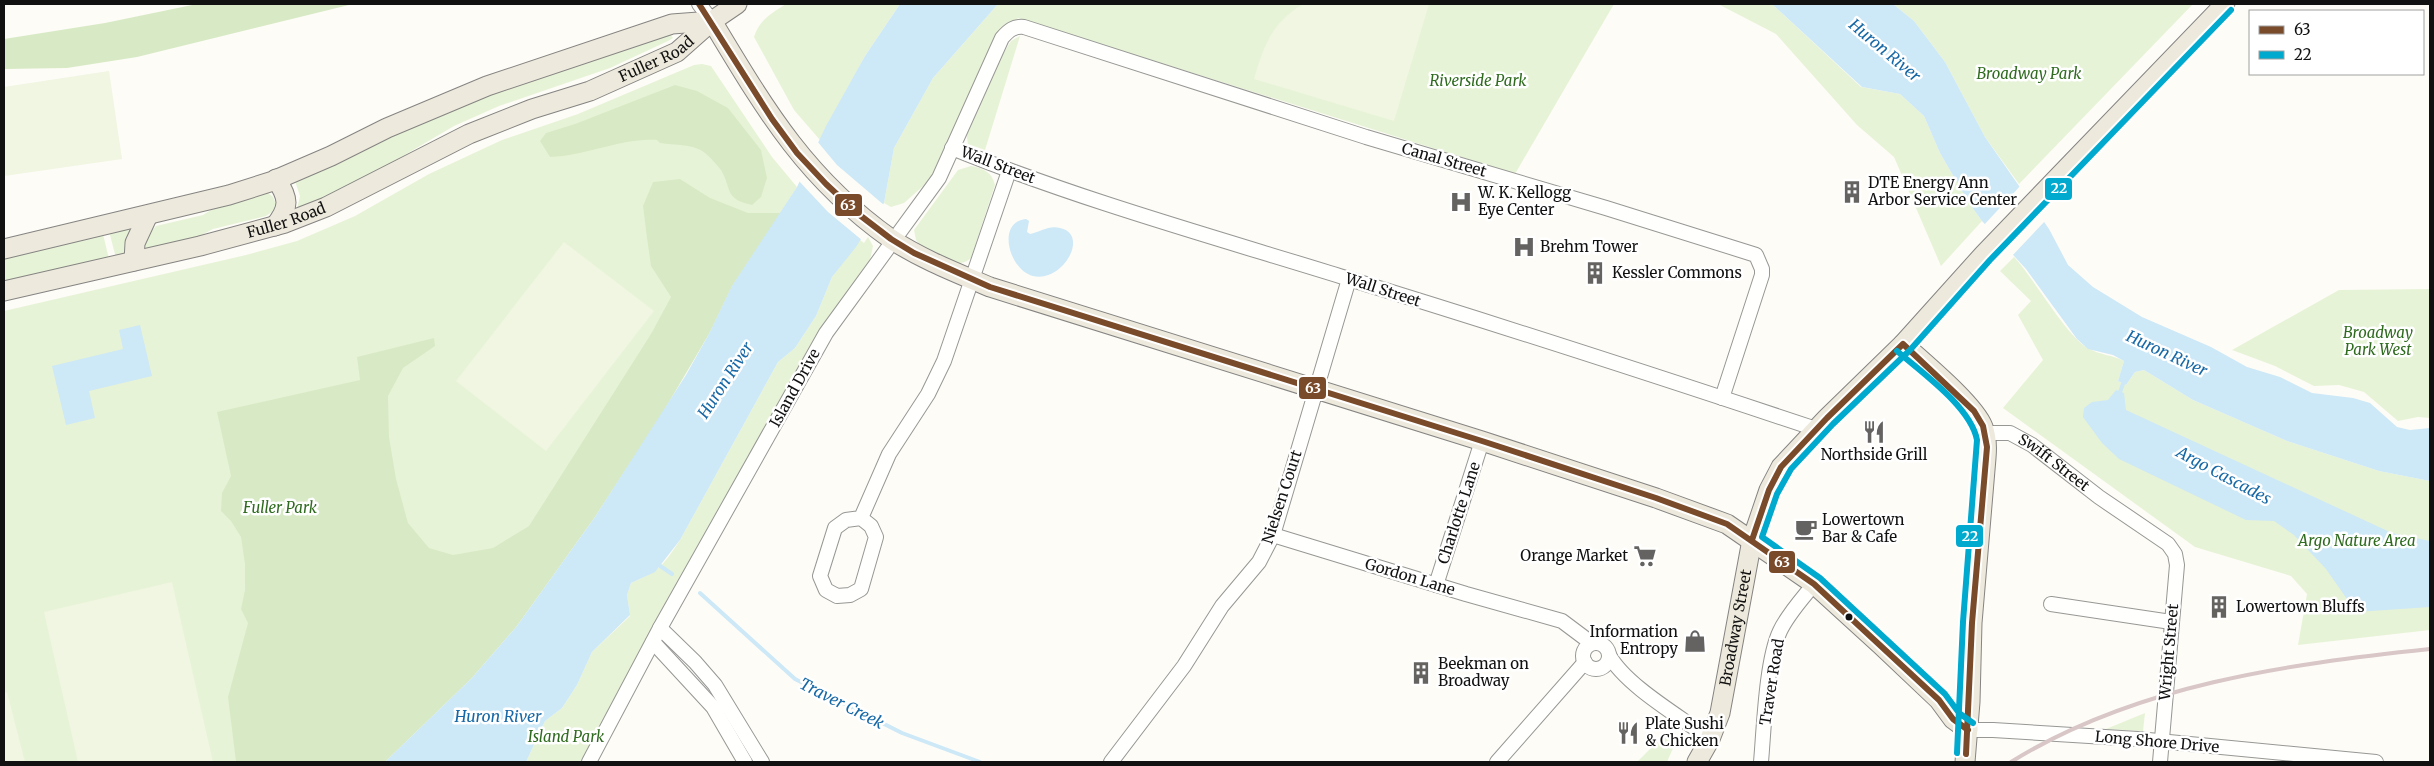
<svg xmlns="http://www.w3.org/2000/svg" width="2434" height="766" viewBox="0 0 2434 766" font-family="Merriweather,serif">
  <rect width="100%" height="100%" fill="#fdfcf7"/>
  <path fill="#e7f3d7" d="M 786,4 L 900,4 L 865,56 L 820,140 L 794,110 L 754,37 C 759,20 772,13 786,4 Z
    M 998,4 L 1614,4 L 1515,174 L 1018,18 L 1011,25 L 930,180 L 904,203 L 891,207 L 884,203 L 894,148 L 933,78 Z
    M 1718,4 L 1772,4 L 1861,87 L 1900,94 L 1924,116 L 1940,153 L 1969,203 L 1982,221 L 1941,266 L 1894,157 L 1857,125 L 1776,34 Z
    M 1893,4 L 2193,4 L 2019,184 L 1985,137 L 1945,62 L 1914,21 Z
    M 670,34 L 673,38 L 668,41 L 610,68 L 499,106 L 454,126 L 340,193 L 297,209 L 300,196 L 295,181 L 446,109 Z
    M 1020,36 L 985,150 L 968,144 L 966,132 L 1002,55 L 1011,41 Z
    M 702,64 L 711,66 L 772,157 L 797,187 C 740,277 689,372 631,462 L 385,762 L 4,762 L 4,311 L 246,255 L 297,241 L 355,216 L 429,174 L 502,140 L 578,114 L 694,65 Z
    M 971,166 C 983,168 992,172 995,185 L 971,258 C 957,272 935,254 920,245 L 916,240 L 914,230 L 958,170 Z
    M 267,192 L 273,197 L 276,204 L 272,212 L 266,216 L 213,229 L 192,240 L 143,250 L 143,241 L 156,226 L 203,215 L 219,205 Z
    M 130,228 L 126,255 L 116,258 L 109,231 Z
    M 103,234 L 109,259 L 4,284 L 4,256 Z
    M 868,237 L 873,246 L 870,260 L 856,280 L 626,677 L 582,762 L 526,762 L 545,721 L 562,708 L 577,685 L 592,652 L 630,616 L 627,595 L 631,583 C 659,571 663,566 680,540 L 778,362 L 795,348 L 816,316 L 832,277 L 860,240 L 864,243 Z
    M 2014,257 C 2034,278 2066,336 2088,348 C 2099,355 2113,355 2124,361 L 2118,381 L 2126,385 L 2135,372 L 2144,370 L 2193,400 L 2287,441 L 2379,471 L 2430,481 L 2430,630 L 2298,645 L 2307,594 L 2291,576 L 2195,547 L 2003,408 L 2043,360 L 2018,315 L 2031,301 L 2000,271 Z
    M 2430,289 L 2430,418 L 2418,417 L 2398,421 L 2364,392 L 2339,385 L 2314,386 L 2275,366 L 2232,350 L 2339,290 Z
    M 2145,713 L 2143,731 L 2106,729 Z
    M 1667,732 L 1677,739 L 1667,762 L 1637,762 Z"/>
  <path fill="#d8eac5" d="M 197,4 L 353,4 L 137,57 L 67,68 L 4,69 L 4,39 L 105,23 Z
    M 675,85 L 697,91 L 728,108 L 761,150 L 767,178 L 761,197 L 752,205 C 724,199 732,189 721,170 C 717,165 710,157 705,153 C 695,144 673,145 660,143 L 657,140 C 620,138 587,156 550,157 L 540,141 L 546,133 L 575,124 Z
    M 680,179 L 710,198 L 748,213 L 781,213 L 732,286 L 709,334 L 662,414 L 595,517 L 517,626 L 472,678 L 385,762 L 236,762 L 228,697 L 248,623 L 241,609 L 245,590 L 245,564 L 241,537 L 231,521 L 221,511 L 222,493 L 231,476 L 217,412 L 360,380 L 357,357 L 434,338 L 435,346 L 403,368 L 388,396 L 389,437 L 396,479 L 408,523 L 429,548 L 453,555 L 493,548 L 529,526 L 651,334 L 671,297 L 651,266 L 647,238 L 643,206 L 653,182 Z"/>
  <path fill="#f0f6e1" d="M 1303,4 L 1429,4 L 1394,121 L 1254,79 C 1264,45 1272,23 1303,4 Z
    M 109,71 L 122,159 L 4,176 L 4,87 Z
    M 564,242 L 654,311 L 546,451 L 456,381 Z
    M 172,582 L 213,762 L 78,762 L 44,612 Z
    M 7,692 L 25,762 L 4,762 L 4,693 Z"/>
  <path fill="#cde8f7" d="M 900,4 L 998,4 L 933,78 L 894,148 L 884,203 L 856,247 L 832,277 L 816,316 L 795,348 L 778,362 L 680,540 L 655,572 L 631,583 L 627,595 L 630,615 L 592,652 L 577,685 L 562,708 L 545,721 L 526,762 L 385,762 L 472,678 L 517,626 L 595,517 L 686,375 L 709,334 L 732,286 L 797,187 L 826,126 L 865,56 Z
    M 1772,4 L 1893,4 L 1914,21 L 1945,62 L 1985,137 L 2049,229 L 2068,265 L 2093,287 L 2142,317 L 2211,347 L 2247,367 L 2280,377 L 2312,393 L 2353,398 L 2370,403 L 2397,427 L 2410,430 L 2430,428 L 2430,481 L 2379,471 L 2287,441 L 2193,400 L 2144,370 L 2135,372 L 2126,385 L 2118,381 L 2124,361 L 2113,355 L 2088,349 L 2077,339 L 2026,269 L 1982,221 L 1969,203 L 1940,153 L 1924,116 L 1900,94 L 1862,87 Z
    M 1026,219 L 1029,221 L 1027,232 L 1030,234 C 1040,232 1049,225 1060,228 C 1090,234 1063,283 1033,276 C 1009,270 996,222 1026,219 Z
    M 140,325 L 152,376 L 89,391 L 95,418 L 66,425 L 52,366 L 123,349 L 119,330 Z
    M 2116,390 L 2124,393 L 2126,410 L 2392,533 L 2430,541 L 2430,607 L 2356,612 L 2326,569 L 2294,535 L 2274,521 L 2246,520 L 2119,459 L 2102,443 L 2083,417 L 2084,408 L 2092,402 L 2108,400 Z"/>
  <path fill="#fdfcf7" d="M 817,141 L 837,165 L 884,205 L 863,241 L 828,212 L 798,180 Z
    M 2022,184 L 2046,220 L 2011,257 L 1983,226 Z"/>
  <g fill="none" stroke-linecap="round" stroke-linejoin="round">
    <path stroke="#cde8f7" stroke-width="4" d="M 2119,395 L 2124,381
      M 656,563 L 672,574
      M 700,593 L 795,679 L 902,733 L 980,762"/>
    <defs>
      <g id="minor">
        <path d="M 699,4 L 712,21"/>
        <path d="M 952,148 C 1080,200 1214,237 1346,278 C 1503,326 1660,377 1816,429"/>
        <path id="s1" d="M 1985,433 L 2010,433 L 2032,445 L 2099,497 L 2168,544 L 2175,554 L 2177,565 L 2160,762"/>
        <path d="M 861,518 L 871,526 L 876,537 L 861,589 L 850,595 L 837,596 L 826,590 L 820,576 L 835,528 L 846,520 L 861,518 L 889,454 L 928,394 L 944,361 L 1009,171"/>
        <path d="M 1273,535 L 1466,594 L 1562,621 L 1586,639 L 1596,643"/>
        <path d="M 1436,585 L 1482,441"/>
        <path d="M 2051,604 L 2171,622"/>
        <path d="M 660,628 L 695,662 L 715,685 L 762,762"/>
        <path d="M 653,642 L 713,707 L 745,762"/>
        <circle cx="1596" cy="656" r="13"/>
        <path d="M 1609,655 C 1626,686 1681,717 1710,739"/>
        <path d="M 1968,730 L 1993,730 L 2138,739 L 2376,762"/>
        <path d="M 589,762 L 660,628 L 826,333 L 939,178 L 1002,38 C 1009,30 1014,26 1024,27 L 1366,137 L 1606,208 L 1756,255 L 1762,269 L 1762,275 L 1722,398"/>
        <path d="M 1111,762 L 1184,666 L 1222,606 L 1259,562 L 1273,535 L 1349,279"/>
        <path d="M 1497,762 L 1585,662"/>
        <path d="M 1761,762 C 1764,729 1766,660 1780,631 C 1788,614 1802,599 1814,584"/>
      </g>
      <g id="major">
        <path d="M 712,21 C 765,109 805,178 891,239 C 921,259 957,273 990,287 L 1482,441 L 1656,498 L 1727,524 L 1814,584 L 1882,646 L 1939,700 L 1953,719 L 1968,730"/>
        <path d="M 275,226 C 290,207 289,198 276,179"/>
        <path d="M 4,249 L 229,195 L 273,181 L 331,156 L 387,128 L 487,86 L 672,24 L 712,21"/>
        <path d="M 134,261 L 135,243 L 148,215"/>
        <path id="s2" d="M 4,291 L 200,246 L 285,223 L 326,207 L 469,134 L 532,109 L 590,91 L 677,52 L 712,21 L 737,4"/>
        <path d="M 1903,344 C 1924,363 1974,404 1983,427 C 1987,437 1987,447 1986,458 L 1972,623 L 1970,702 L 1965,762"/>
        <path id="s3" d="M 1697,762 L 1710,739 L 1720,713 L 1752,540 L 1769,490 L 1781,467 L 1827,418 L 1903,344 L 1984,254 L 2225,4"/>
      </g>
    </defs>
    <use href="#minor" stroke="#979795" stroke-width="16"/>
    <use href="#major" stroke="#858482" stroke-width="21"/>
    <use href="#minor" stroke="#fffffe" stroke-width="14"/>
    <use href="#major" stroke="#ede9dc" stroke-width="19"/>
    <path stroke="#d9c6c7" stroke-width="4" d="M 2011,762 C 2135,685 2287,664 2430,649"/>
    <defs>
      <path id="bus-1" d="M 699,4 L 772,119 L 797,153 L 826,184 L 857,213 L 891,239 L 914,253 L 990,287 L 1482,441 L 1656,498 L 1727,524 L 1814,584 L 1939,700 L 1953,719 L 1968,730
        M 1752,540 L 1769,490 L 1781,467 L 1827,418 L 1903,344 L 1974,411 L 1983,426 L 1987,447 L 1972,623 L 1966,754"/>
      <path id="bus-2" d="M 1897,351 C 1921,372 1971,407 1977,440 L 1963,622 L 1957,753
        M 1973,723 L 1959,713 L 1945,694 L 1820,578 L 1762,537 L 1777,494 L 1791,469 L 1833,424 L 1910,350 L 1990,260 L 2231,10"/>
    </defs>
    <use href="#bus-1" stroke="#fff" stroke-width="10"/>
    <use href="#bus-2" stroke="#fff" stroke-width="10"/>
    <use href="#bus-1" stroke="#7a4b2a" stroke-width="6"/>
    <use href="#bus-2" stroke="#00a9ce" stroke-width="6"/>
  </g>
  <defs>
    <symbol id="building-bare" viewBox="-9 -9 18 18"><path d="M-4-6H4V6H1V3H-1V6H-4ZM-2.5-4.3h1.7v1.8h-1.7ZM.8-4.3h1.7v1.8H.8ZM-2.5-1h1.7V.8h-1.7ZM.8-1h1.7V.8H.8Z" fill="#646362" stroke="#fff" stroke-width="2.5" paint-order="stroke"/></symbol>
    <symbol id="hospital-bare" viewBox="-9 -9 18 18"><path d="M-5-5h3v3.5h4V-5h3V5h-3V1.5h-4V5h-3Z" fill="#646362" stroke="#fff" stroke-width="2.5" paint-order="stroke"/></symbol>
    <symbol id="restaurant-bare" viewBox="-9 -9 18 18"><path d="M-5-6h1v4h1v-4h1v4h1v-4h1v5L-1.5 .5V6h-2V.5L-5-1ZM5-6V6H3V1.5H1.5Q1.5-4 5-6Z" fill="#646362" stroke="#fff" stroke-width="2.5" paint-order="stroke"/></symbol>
    <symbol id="cafe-bare" viewBox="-9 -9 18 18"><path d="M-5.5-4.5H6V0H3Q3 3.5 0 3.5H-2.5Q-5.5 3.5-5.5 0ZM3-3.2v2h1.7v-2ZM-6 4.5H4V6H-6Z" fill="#646362" stroke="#fff" stroke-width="2.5" paint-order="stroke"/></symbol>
    <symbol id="supermarket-bare" viewBox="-9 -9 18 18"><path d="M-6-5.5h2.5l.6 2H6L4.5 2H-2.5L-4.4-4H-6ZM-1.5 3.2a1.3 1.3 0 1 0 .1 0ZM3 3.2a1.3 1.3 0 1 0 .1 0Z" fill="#646362" stroke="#fff" stroke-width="2.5" paint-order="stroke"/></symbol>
    <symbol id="shop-bare" viewBox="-9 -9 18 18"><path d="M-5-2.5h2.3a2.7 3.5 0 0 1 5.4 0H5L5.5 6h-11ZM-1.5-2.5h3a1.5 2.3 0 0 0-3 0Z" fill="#646362" stroke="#fff" stroke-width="2.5" paint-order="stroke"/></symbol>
  </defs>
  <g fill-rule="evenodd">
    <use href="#building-bare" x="1836" y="176" width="32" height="32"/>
    <use href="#hospital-bare" x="1445" y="186" width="32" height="32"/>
    <use href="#hospital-bare" x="1508" y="231" width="32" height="32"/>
    <use href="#building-bare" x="1579" y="257" width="32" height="32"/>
    <use href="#restaurant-bare" x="1858" y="416" width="32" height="32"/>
    <use href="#cafe-bare" x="1790" y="513" width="32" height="32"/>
    <use href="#supermarket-bare" x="1629" y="540" width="32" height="32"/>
    <use href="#building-bare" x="2203" y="591" width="32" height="32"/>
    <use href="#shop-bare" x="1679" y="625" width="32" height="32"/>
    <use href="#building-bare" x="1405" y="657" width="32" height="32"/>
    <use href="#restaurant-bare" x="1612" y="717" width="32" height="32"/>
  </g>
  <circle fill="#111" stroke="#fff" stroke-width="2" cx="1849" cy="617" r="4.5"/>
  <g text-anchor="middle" stroke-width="5" stroke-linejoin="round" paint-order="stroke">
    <g font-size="15" fill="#111" stroke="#fff">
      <text dy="5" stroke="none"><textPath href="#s2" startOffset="696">Fuller Road</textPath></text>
      <text transform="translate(1444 160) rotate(16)" y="5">Canal Street</text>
      <text transform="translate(998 165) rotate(21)" y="5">Wall Street</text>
      <text dy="5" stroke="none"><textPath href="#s2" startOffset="291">Fuller Road</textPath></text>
      <text transform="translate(1383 290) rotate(18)" y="5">Wall Street</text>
      <text transform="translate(795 388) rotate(-61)" y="5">Island Drive</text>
      <text dy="5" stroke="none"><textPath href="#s1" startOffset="78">Swift Street</textPath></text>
      <text transform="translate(1282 497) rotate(-72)" y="5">Nielsen Court</text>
      <text transform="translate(1459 513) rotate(-72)" y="5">Charlotte Lane</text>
      <text transform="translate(1410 577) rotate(17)" y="5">Gordon Lane</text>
      <text dy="5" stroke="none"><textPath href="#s3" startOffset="141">Broadway Street</textPath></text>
      <text transform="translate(2169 652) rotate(-85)" y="5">Wright Street</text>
      <text transform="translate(1772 682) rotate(-81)" y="5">Traver Road</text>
      <text transform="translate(2157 742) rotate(5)" y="5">Long Shore Drive</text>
    </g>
    <g font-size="15" font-style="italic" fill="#2f6b1f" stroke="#fff">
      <text x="2029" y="79">Broadway Park</text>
      <text x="1478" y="86">Riverside Park</text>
      <text x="2378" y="338">Broadway<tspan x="2378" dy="17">Park West</tspan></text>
      <text x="280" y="513">Fuller Park</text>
      <text x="2357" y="546">Argo Nature Area</text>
      <text x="566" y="742">Island Park</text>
    </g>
    <g font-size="15" fill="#111" stroke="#fff" text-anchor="start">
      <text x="1868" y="188">DTE Energy Ann<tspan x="1868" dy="17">Arbor Service Center</tspan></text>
      <text x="1478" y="198">W. K. Kellogg<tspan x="1478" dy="17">Eye Center</tspan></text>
      <text x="1540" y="252">Brehm Tower</text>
      <text x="1612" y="278">Kessler Commons</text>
      <text x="1874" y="460" text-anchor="middle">Northside Grill</text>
      <text x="1822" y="525">Lowertown<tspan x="1822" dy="17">Bar &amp; Cafe</tspan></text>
      <text x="1628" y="561" text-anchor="end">Orange Market</text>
      <text x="2236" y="612">Lowertown Bluffs</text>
      <text x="1678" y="637" text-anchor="end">Information<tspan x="1678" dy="17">Entropy</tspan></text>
      <text x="1438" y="669">Beekman on<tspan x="1438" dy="17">Broadway</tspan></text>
      <text x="1645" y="729">Plate Sushi<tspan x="1645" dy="17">&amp; Chicken</tspan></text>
    </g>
    <g font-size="16" font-style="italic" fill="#1768a6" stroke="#fff">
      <text transform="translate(1885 50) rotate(40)" y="6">Huron River</text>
      <text transform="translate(2167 353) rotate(25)" y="6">Huron River</text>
      <text transform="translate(725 380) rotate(-57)" y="6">Huron River</text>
      <text transform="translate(2224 475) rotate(28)" y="6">Argo Cascades</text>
      <text transform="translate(842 703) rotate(27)" y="6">Traver Creek</text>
      <text x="498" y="722">Huron River</text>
    </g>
  </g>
  <g stroke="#fff" stroke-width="2">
    <rect x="2044" y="177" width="29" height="24" rx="5" fill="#00a9ce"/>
    <rect x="834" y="193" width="29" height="24" rx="5" fill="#7a4b2a"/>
    <rect x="1298" y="376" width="29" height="24" rx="5" fill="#7a4b2a"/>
    <rect x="1955" y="524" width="29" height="24" rx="5" fill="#00a9ce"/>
    <rect x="1768" y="550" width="28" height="24" rx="5" fill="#7a4b2a"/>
  </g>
  <g font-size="14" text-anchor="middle" font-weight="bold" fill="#fff">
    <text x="2059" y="193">22</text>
    <text x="848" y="210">63</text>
    <text x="1313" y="393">63</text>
    <text x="1970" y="541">22</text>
    <text x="1782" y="567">63</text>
  </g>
  <rect width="2434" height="766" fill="none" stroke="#111111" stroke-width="10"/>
  <rect x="2249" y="10" width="175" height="65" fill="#ffffff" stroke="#a0a0a0"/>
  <rect x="2259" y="26" width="25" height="8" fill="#7a4b2a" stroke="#a0a0a0"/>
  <text x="2294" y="35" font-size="15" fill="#111111">63</text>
  <rect x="2259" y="51" width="25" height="8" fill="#00a9ce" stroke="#a0a0a0"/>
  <text x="2294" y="60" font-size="15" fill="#111111">22</text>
</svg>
